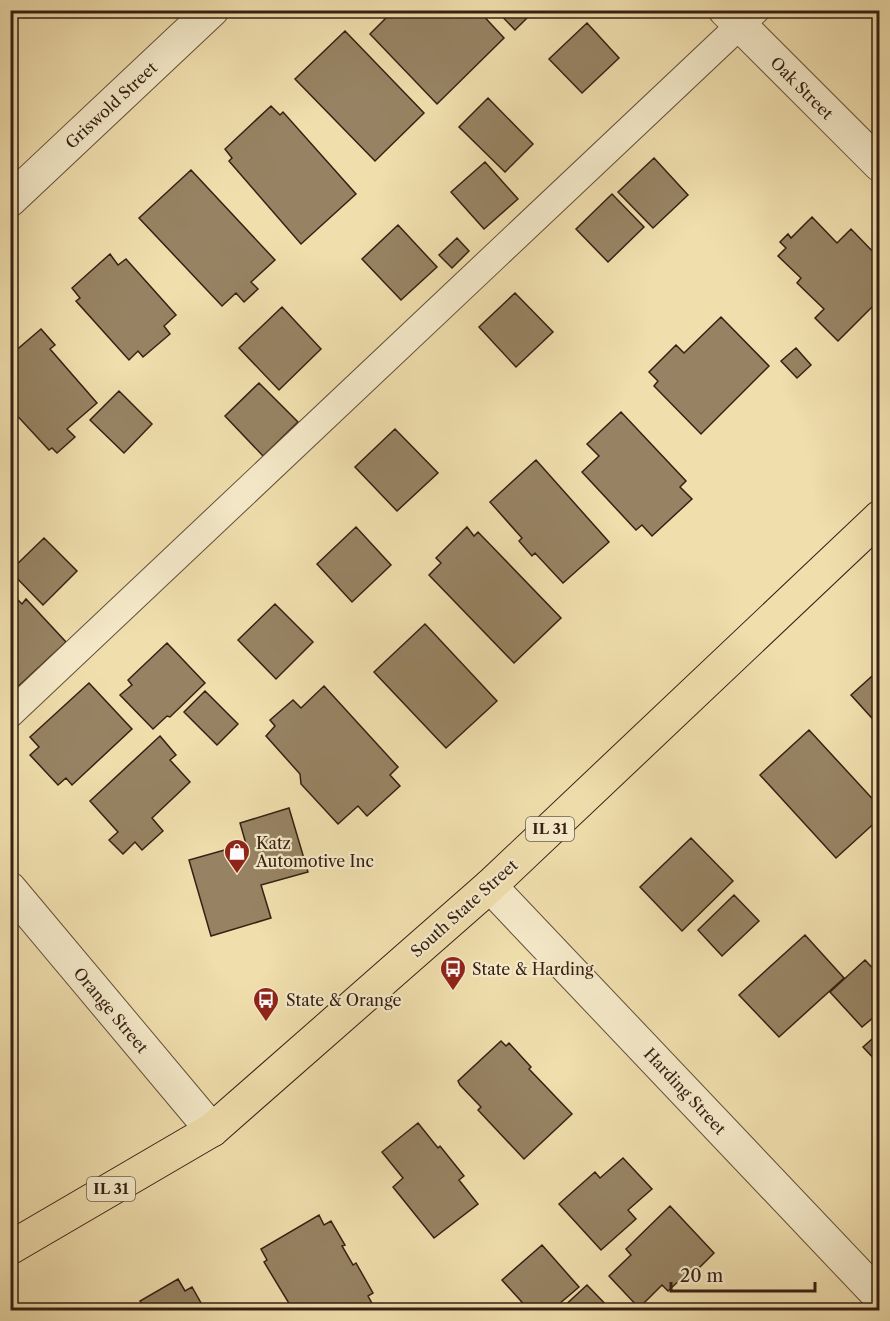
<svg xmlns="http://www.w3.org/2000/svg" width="890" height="1321" viewBox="0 0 890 1321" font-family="'Libre Caslon Text',serif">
  <rect width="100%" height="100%" fill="#f0dead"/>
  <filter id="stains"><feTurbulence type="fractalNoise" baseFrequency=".00333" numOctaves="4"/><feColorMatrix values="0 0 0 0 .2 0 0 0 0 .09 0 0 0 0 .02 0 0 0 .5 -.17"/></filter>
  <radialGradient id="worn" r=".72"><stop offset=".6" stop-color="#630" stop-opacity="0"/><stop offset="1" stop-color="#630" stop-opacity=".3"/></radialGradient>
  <path fill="#978363" stroke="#362013" stroke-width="1.5" d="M 394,10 L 478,10 L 504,38 L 437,104 L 370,34 Z
    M 496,10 L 535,10 L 515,30 Z
    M 587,23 L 619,58 L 582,93 L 549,59 Z
    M 345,31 L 424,113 L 375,161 L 295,79 Z
    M 488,98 L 533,144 L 505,172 L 459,127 Z
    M 271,106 L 280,115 L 283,112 L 356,194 L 301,244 L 229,161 L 232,158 L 225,149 Z
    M 654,158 L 688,195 L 653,228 L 618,192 Z
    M 485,162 L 518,199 L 484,229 L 451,192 Z
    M 191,170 L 275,260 L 251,282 L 258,289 L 244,302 L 236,293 L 222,306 L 139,218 Z
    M 612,194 L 644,227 L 608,262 L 576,229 Z
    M 812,217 L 837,243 L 851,229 L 877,256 L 873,261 L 880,268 L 880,311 L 874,305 L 838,341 L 815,318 L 824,309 L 797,283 L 801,278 L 778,256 L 786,248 L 780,242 L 788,234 L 791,238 Z
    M 398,225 L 437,267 L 401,300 L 362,259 Z
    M 457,238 L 469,251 L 452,268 L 439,255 Z
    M 110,254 L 118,265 L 126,259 L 176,315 L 164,326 L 170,334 L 143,357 L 138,351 L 129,360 L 76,301 L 80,298 L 72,288 Z
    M 515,293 L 553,332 L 516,367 L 479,327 Z
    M 282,307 L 321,349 L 279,390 L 239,348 Z
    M 721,317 L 769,366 L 701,434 L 654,386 L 658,381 L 649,372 L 676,345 L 684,353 Z
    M 41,329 L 55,345 L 50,349 L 97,403 L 67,429 L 75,437 L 57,453 L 52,448 L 49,450 L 10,408 L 10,362 L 17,356 L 13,353 Z
    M 796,348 L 811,365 L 797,378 L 781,361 Z
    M 259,383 L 298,422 L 263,456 L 225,416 Z
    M 119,391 L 152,424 L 124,453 L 90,420 Z
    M 621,412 L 686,481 L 680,487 L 692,499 L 652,536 L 642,525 L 636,530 L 582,472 L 599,456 L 587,444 Z
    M 395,429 L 438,473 L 397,511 L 355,467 Z
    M 536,460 L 609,542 L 563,583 L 535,553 L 532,556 L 519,541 L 522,538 L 490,502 Z
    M 356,527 L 391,565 L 352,602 L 317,564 Z
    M 467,527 L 474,536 L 478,532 L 561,618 L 514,663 L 429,575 L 441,563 L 436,558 Z
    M 44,538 L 77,571 L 43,605 L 10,571 Z
    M 10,592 L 22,604 L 26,599 L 66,642 L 10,694 Z
    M 275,604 L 313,642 L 276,679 L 238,640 Z
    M 425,624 L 497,701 L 446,748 L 374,672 Z
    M 167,643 L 205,683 L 170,717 L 167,716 L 153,729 L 120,695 L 132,685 L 128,680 Z
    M 880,669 L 880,727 L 851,695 Z
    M 89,683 L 132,729 L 72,785 L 66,778 L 58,785 L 30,755 L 39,747 L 30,737 Z
    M 324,686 L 398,767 L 390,775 L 400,786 L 367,816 L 358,806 L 338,824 L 301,784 L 300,774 L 266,736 L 275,726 L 270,720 L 293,700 L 301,708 Z
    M 205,691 L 238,724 L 217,745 L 184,712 Z
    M 809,730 L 880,807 L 880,818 L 836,858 L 760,775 Z
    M 160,736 L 176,755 L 170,760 L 190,782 L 152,818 L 163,831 L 142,850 L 135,842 L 123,854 L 109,840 L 118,832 L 90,801 Z
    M 289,808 L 308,872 L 261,885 L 271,918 L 211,936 L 189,860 L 246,844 L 240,823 Z
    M 691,838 L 733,881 L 682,931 L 640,887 Z
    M 734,895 L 759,921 L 722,956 L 698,930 Z
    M 805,935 L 844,978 L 779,1037 L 739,995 Z
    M 865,960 L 880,976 L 880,1012 L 862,1027 L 830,992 Z
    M 880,1032 L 880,1065 L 863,1047 Z
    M 501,1041 L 506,1046 L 509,1043 L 531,1067 L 529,1069 L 572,1114 L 524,1159 L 478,1110 L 481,1107 L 460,1085 L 458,1081 Z
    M 418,1123 L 438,1148 L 440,1146 L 464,1176 L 459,1180 L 478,1204 L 434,1238 L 393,1187 L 403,1178 L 382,1152 Z
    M 623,1158 L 652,1189 L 628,1210 L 636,1219 L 601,1250 L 559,1204 L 595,1172 L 600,1178 Z
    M 670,1206 L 714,1253 L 687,1280 L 684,1276 L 668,1291 L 662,1285 L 639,1308 L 609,1276 L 631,1255 L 626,1249 Z
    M 319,1215 L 324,1225 L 331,1221 L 345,1245 L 342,1246 L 353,1265 L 356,1263 L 373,1293 L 368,1296 L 374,1307 L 368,1310 L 293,1310 L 264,1262 L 267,1260 L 261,1249 Z
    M 542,1245 L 579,1287 L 552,1310 L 529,1310 L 502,1280 Z
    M 178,1279 L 185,1291 L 192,1287 L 205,1310 L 146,1310 L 140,1301 Z
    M 587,1285 L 611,1310 L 560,1310 Z"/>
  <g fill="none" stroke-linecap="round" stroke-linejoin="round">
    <defs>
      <path id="lane" d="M 10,714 L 756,10"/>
      <path id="street" d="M 725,10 L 880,165
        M 10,200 L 212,10
        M 490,886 L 880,1297
        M 10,889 L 212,1130"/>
      <path id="primary" d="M 10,1248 L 212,1130 L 490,886 L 880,517"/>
    </defs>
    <use href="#lane" stroke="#64503a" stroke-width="29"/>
    <use href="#street" stroke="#64503a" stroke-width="35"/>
    <use href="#primary" stroke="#362013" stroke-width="35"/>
    <use href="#lane" stroke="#f5eaca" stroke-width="27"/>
    <use href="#street" stroke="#f5eaca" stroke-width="33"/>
    <use href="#primary" stroke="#f0dead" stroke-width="33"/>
  </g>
  <defs>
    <symbol id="shop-pin" viewBox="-11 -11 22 30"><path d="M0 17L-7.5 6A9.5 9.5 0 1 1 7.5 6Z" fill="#8f2418" stroke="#f5eaca"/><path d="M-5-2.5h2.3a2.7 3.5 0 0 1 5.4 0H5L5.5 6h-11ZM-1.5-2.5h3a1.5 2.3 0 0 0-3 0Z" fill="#fff"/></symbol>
    <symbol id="bus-pin" viewBox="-11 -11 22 30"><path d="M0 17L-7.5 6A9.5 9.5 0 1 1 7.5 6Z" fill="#8f2418" stroke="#f5eaca"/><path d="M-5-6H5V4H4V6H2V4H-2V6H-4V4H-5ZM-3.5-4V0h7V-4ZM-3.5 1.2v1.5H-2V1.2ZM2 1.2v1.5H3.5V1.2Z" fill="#fff"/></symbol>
  </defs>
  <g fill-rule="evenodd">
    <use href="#shop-pin" x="222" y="837" width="30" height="40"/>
    <use href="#bus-pin" x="438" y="954" width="30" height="40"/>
    <use href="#bus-pin" x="251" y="985" width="30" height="40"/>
  </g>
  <g text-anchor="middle" stroke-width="4.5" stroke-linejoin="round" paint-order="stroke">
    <g fill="#f5eaca" stroke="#6f5d4a" stroke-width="1.5">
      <rect x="526" y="817" width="48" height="24" rx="4.5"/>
      <rect x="87" y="1177" width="48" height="24" rx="4.5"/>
    </g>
    <g font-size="15" font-weight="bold" fill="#362013">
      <text x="550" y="834">IL 31</text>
      <text x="111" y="1194">IL 31</text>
    </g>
    <g font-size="16" fill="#362013" stroke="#f5eaca">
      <text transform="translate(802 88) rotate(45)" y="6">Oak Street</text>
      <text transform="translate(111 105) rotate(-43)" y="6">Griswold Street</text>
      <text transform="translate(464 908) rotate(-42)" y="6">South State Street</text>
      <text transform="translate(111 1010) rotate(50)" y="6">Orange Street</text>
      <text transform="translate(685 1091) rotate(47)" y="6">Harding Street</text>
    </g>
    <g font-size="16" fill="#362013" stroke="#f5eaca" text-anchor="start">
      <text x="256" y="849">Katz<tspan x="256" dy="18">Automotive Inc</tspan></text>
      <text x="472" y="975">State &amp; Harding</text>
      <text x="286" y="1006">State &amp; Orange</text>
    </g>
  </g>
  <rect width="890" height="1321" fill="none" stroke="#f0dead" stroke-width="36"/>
  <rect x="12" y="12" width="866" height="1297" fill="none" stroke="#362013" stroke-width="3"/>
  <rect x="18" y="18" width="854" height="1285" fill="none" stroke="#362013" stroke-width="1.5"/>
  <path d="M671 1282v9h144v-9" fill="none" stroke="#362013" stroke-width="3"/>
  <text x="680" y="1282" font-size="18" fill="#362013" stroke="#f5eaca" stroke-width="4.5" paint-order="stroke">20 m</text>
  <rect width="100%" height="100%" filter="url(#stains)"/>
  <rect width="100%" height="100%" fill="url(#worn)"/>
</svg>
